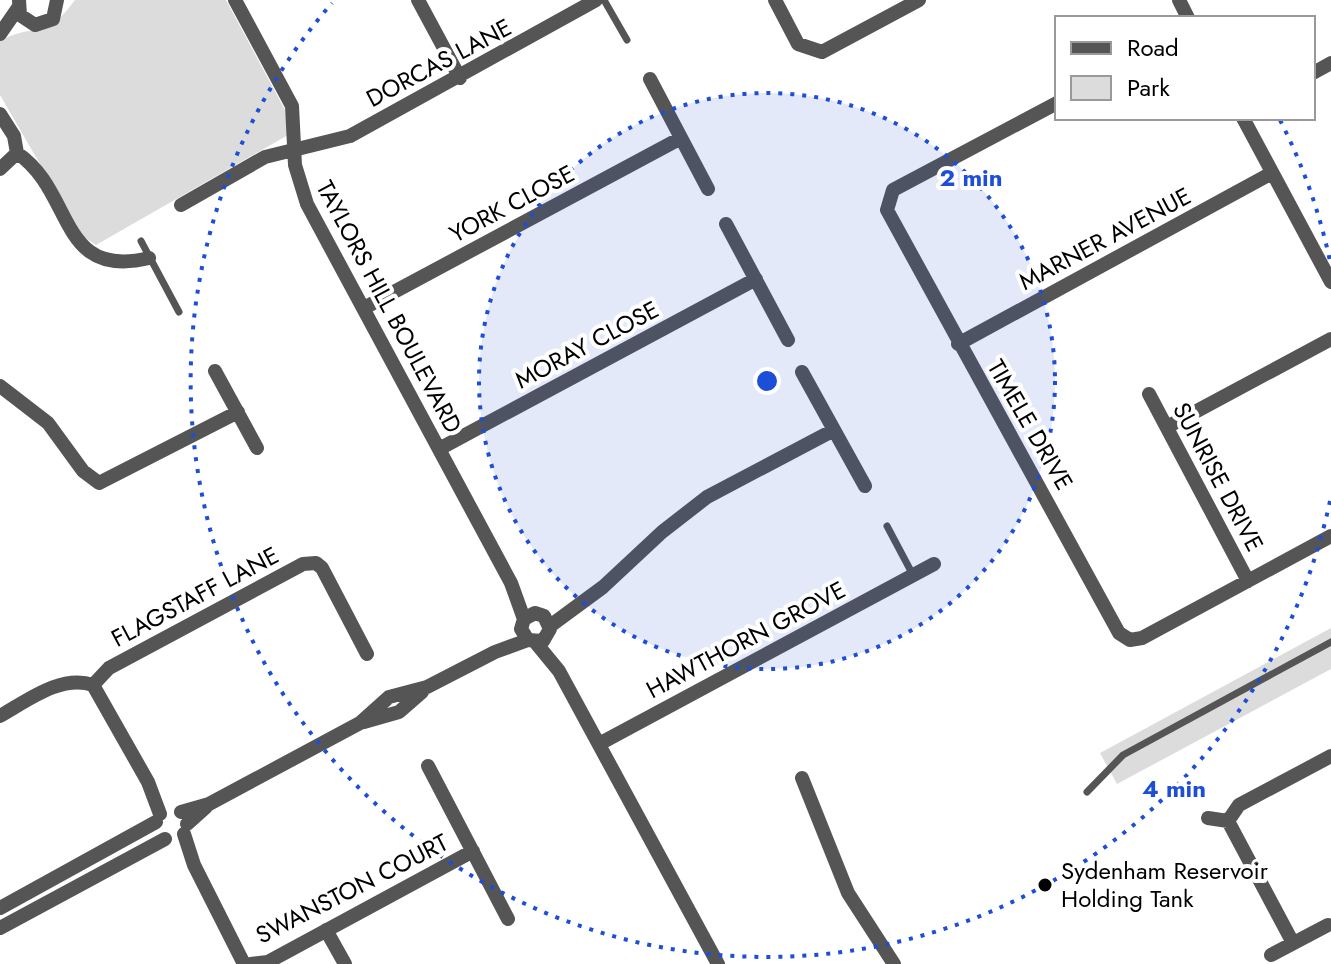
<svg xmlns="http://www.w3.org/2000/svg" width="1331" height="964" viewBox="0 0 1331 964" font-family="Jost,sans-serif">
  <rect width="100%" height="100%" fill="#fff"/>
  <path fill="#dcdcdc" d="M 75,0 L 226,0 L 285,110 L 288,135 L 96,245 L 81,235 L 0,95 L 0,41 C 40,20 41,45 75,0 Z
    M 1331,628 L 1331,669 L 1117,784 L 1100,753 Z"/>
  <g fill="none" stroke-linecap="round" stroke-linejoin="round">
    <path stroke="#555" stroke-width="7" d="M 604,0 L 627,40
      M 141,241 L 179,312
      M 887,526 L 913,575
      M 1087,792 L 1123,755 L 1331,642"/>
    <path stroke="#555" stroke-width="14" d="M 19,0 L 20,15 L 35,25 L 53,19 L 57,0
      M 235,0 L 292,106 L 295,165 L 307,204 L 511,583 L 524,619
      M 418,0 L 460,78
      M 775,0 L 798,44 L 822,52 L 919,0
      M 1179,0 L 1188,18
      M 0,34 L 18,8
      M 1313,73 L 1331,63
      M 650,79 L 708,189
      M 1057,103 L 893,190 L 887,210 L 1119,633 L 1130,640 L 1142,638 L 1331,536
      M 0,114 L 14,136 L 17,153 L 0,169
      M 1243,118 L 1331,282
      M 17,153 C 75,192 57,280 149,258
      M 181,205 L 265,157 L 350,136 L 596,0
      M 726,224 L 788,340
      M 364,308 L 681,138
      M 958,344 L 1272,173
      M 215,371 L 257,448
      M 802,372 L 865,486
      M 0,386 L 48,423 L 83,471 L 99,483 L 238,412
      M 1149,394 L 1248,581
      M 1167,427 L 1331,339
      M 439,449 L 756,279
      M 550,626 L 603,587 L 662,532 L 707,497 L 834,430
      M 536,643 L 559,671 L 718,964
      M 93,685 L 109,668 L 303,564 L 316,563 L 322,568 L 367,654
      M 0,716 C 27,701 61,674 93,685 L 148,782 L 160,814
      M 364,722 L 399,712 L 422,692
      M 599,744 L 934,564
      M 428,766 L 508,919
      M 802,778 L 848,893 L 894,964
      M 181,812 L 209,804 L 360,723 L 389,697 L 427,687 L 495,652 L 528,640 L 543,641 L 550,629 L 544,616 L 535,613 L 524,619 L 521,629 L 528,640
      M 1208,818 L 1228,821 L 1239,805 L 1331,756
      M 1228,821 L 1293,943
      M 187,824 L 206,807
      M 184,834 L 194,865 L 244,964
      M 0,908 L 156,822
      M 0,928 L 165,839
      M 326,930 L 345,964
      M 1271,955 L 1328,925
      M 251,964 L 268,962 L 473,851"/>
  </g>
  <circle cx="767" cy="381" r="288" fill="#1d4ed8" fill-opacity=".12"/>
  <g fill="none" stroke="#1d4ed8" stroke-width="4" stroke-dasharray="4 8">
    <circle cx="767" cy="381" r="288"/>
    <path d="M1330 501A576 576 0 1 1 332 3M1280 120A576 576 0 0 1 1330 261"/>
  </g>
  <circle fill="#000" stroke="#fff" stroke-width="3" cx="1045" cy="885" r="8"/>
  <g text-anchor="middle" stroke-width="8" stroke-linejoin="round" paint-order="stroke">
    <g font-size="24" fill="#000" stroke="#fff">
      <text transform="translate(439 63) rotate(-28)" y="8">DORCAS LANE</text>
      <text transform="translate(512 204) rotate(-28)" y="8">YORK CLOSE</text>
      <text transform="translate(1105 239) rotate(-28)" y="8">MARNER AVENUE</text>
      <text transform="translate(389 307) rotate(62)" y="8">TAYLORS HILL BOULEVARD</text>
      <text transform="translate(587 345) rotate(-28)" y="8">MORAY CLOSE</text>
      <text transform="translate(1030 425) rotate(60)" y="8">TIMELE DRIVE</text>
      <text transform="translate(1218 477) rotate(62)" y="8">SUNRISE DRIVE</text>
      <text transform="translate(195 597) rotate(-28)" y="8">FLAGSTAFF LANE</text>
      <text transform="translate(746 640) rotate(-28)" y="8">HAWTHORN GROVE</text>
      <text transform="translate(352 889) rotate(-27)" y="8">SWANSTON COURT</text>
    </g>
    <g font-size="24" fill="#000" stroke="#fff" text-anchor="start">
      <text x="1061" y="879">Sydenham Reservoir<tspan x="1061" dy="28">Holding Tank</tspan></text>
    </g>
  </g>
  <circle cx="767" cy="381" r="12" fill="#1d4ed8" stroke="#fff" stroke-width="4"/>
  <g font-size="24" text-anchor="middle" font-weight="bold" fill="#1d4ed8" stroke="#fff" stroke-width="8" stroke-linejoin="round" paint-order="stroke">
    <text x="971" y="186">2 min</text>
    <text x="1174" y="797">4 min</text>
  </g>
  <rect x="1055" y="16" width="260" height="104" fill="#ffffff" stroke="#999999" stroke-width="2"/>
  <rect x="1071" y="42" width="40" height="12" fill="#555555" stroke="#999999" stroke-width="2"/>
  <text x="1127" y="56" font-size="24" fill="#000000">Road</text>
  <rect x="1071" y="76" width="40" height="24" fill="#dcdcdc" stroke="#999999" stroke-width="2"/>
  <text x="1127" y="96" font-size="24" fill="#000000">Park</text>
</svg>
